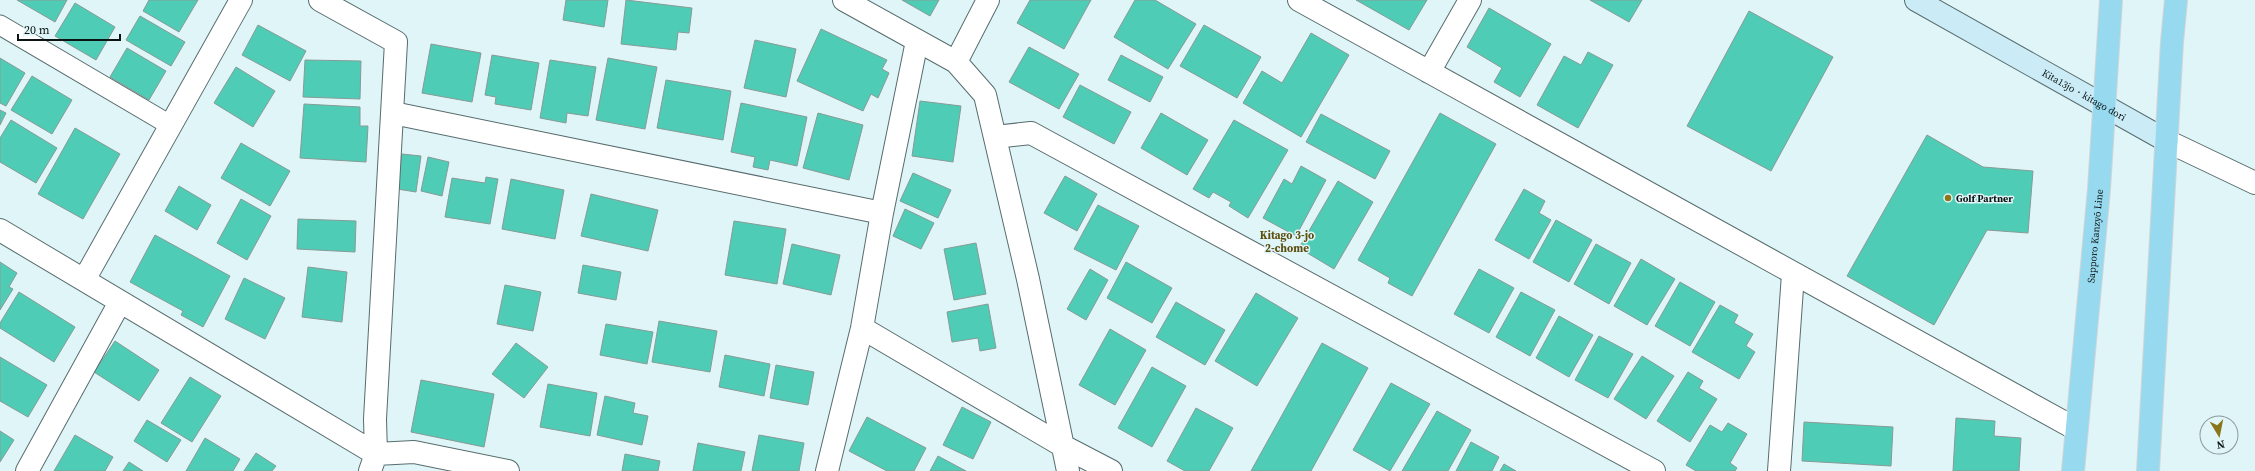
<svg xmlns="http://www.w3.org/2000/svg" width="2255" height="471" viewBox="0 0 2255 471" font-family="'Source Serif 4',serif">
  <rect width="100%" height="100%" fill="#dff5f7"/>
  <path fill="#4eccb6" stroke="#879b96" d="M 17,0 L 67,0 L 55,22 Z
    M 149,0 L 198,0 L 179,32 L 143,11 Z
    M 566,0 L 608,0 L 604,27 L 563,20 Z
    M 626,0 L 692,8 L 689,33 L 678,32 L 676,50 L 621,44 Z
    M 902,0 L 939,0 L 930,16 Z
    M 1030,0 L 1091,0 L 1064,49 L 1017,23 Z
    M 1135,0 L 1155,0 L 1196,24 L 1168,69 L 1114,37 Z
    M 1356,0 L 1427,0 L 1409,30 Z
    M 1590,0 L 1642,0 L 1629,22 Z
    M 75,3 L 115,27 L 96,60 L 55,36 Z
    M 1489,8 L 1551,44 L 1520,97 L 1494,82 L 1502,68 L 1467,47 Z
    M 1749,11 L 1833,57 L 1771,171 L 1687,126 Z
    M 140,16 L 185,42 L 171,66 L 126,40 Z
    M 258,25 L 306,51 L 290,81 L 242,55 Z
    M 1204,25 L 1261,57 L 1237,98 L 1180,66 Z
    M 821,29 L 887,60 L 882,69 L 889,73 L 878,98 L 871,94 L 863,111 L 797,81 Z
    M 1311,33 L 1349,55 L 1301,137 L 1243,103 L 1262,71 L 1282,83 Z
    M 755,40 L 796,49 L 786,97 L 744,88 Z
    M 431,44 L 481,53 L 472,102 L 422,93 Z
    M 1029,47 L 1079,74 L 1059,109 L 1009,82 Z
    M 127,48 L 166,71 L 149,100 L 110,77 Z
    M 1588,52 L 1613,65 L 1578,128 L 1537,105 L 1564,56 L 1581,65 Z
    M 492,55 L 539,63 L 531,110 L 495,104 L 496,97 L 485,95 Z
    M 1121,55 L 1163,77 L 1150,102 L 1108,80 Z
    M 0,58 L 25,73 L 6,106 L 0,103 Z
    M 608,58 L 657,67 L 645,129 L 596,120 Z
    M 305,60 L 361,61 L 360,99 L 303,97 Z
    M 550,60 L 596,67 L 588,116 L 567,113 L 566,123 L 540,118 Z
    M 236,67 L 275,91 L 253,127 L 214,103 Z
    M 32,76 L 72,100 L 52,134 L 11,110 Z
    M 666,80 L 731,91 L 723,140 L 657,128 Z
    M 1080,85 L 1131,112 L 1114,144 L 1063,117 Z
    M 920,101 L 961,106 L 953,162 L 912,156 Z
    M 741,103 L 807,117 L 797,166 L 770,160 L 768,170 L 753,167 L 755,157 L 731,152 Z
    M 304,104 L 360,107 L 360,126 L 368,126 L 366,162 L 300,158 Z
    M 0,110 L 6,113 L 0,125 Z
    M 818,113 L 863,125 L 849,180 L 803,168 Z
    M 1161,113 L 1208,140 L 1187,175 L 1141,148 Z
    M 1440,113 L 1496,144 L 1412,296 L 1388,283 L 1390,278 L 1358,260 Z
    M 1321,114 L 1390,151 L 1375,179 L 1306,142 Z
    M 11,120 L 57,148 L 36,183 L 0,162 L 0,138 Z
    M 1234,120 L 1288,150 L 1248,218 L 1229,206 L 1231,202 L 1213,192 L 1209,198 L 1193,189 Z
    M 75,128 L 120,154 L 83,219 L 38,194 Z
    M 1927,135 L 1983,167 L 2033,171 L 2028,233 L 1987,230 L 1934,325 L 1847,276 Z
    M 241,143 L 290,171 L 270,206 L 221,178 Z
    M 402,154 L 421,156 L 416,192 L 397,189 Z
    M 428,157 L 449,162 L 442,196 L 421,191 Z
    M 1301,166 L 1326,180 L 1296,236 L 1263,218 L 1284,179 L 1292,184 Z
    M 913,173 L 951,190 L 938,218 L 900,201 Z
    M 1065,176 L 1097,194 L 1077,231 L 1044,213 Z
    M 486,177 L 498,179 L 490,224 L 445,217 L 452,178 L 485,183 Z
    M 511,179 L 564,190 L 555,239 L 502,229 Z
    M 1338,181 L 1373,202 L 1334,269 L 1299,248 Z
    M 179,186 L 211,205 L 197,230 L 165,211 Z
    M 1524,189 L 1545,201 L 1539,213 L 1551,220 L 1529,259 L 1495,240 Z
    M 591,194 L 658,210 L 648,251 L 581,236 Z
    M 241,199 L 271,216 L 247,260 L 217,243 Z
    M 1098,205 L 1139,226 L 1116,270 L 1074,249 Z
    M 905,209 L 934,223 L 921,249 L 893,236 Z
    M 298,219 L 356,221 L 355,252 L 297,249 Z
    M 1556,220 L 1592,240 L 1569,282 L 1533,262 Z
    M 734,221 L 786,229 L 777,284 L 725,275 Z
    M 155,235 L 230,276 L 203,327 L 181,315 L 183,311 L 130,282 Z
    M 976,243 L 986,294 L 954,300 L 944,249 Z
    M 792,244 L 840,255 L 831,295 L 783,284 Z
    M 1596,244 L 1631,263 L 1609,304 L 1574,284 Z
    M 1641,259 L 1675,279 L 1647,325 L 1614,306 Z
    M 0,262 L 17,273 L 9,287 L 13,289 L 0,310 Z
    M 1126,262 L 1172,288 L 1152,323 L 1107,298 Z
    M 583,265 L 621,272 L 616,300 L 578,293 Z
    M 308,267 L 347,272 L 342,322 L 302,317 Z
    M 1090,269 L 1108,280 L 1086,320 L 1067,309 Z
    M 1479,269 L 1514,288 L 1489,333 L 1454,314 Z
    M 244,278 L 285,298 L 265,339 L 225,319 Z
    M 1680,282 L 1715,302 L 1690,346 L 1655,326 Z
    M 505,285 L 541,292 L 533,331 L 497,324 Z
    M 19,292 L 75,327 L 54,362 L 0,328 L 0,323 Z
    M 1521,292 L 1555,310 L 1530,356 L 1496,337 Z
    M 1256,293 L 1298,318 L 1257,386 L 1215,361 Z
    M 1176,302 L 1225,330 L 1205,365 L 1156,337 Z
    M 988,304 L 996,348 L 980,351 L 978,338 L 952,342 L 947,312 Z
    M 1720,305 L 1738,315 L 1734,323 L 1753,334 L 1746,346 L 1755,352 L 1739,379 L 1692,352 Z
    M 1559,316 L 1593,335 L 1569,377 L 1536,358 Z
    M 659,321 L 717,331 L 710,372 L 652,362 Z
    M 606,324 L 653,332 L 647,364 L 600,355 Z
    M 1110,329 L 1146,350 L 1115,405 L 1079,385 Z
    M 1599,336 L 1633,354 L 1608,398 L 1575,380 Z
    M 115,341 L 159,370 L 139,401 L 94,372 Z
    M 516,343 L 548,367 L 524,398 L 492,374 Z
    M 1322,343 L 1368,368 L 1311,471 L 1251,471 Z
    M 725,355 L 770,364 L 764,396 L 719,387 Z
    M 1642,356 L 1674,376 L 1646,419 L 1614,399 Z
    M 0,357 L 47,385 L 28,417 L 0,401 Z
    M 776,365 L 814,372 L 808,405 L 770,398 Z
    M 1152,367 L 1186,386 L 1152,447 L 1118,428 Z
    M 1688,372 L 1703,381 L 1699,388 L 1717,399 L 1690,442 L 1657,421 Z
    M 190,377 L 221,396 L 192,442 L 161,423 Z
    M 421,380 L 494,394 L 484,447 L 411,432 Z
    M 1391,383 L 1430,404 L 1390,471 L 1353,450 Z
    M 548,384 L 597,393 L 590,436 L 540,427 Z
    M 605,396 L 635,403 L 633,413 L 648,416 L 642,445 L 597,435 Z
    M 962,407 L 991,422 L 973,459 L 943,445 Z
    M 1196,408 L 1233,428 L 1209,471 L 1185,471 L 1167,461 Z
    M 1437,411 L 1471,430 L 1448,471 L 1402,471 Z
    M 867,417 L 926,448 L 914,471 L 887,471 L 849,451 Z
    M 1956,418 L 1995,421 L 1994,436 L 2021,438 L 2019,471 L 1953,471 Z
    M 147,420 L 181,440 L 167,462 L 134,441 Z
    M 1804,422 L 1893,427 L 1891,466 L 1802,461 Z
    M 1728,423 L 1747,434 L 1730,463 L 1737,468 L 1735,471 L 1696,471 L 1686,465 L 1710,425 L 1722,432 Z
    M 0,431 L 14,440 L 0,462 Z
    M 75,435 L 113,457 L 105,471 L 54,471 Z
    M 759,435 L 804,443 L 799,471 L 752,471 Z
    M 205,438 L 240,459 L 233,471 L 186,471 Z
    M 1471,442 L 1499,457 L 1492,471 L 1456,471 Z
    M 698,443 L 745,452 L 741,471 L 693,471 Z
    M 256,453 L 276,466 L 272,471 L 244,471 Z
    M 625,454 L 660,461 L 658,471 L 622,471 Z
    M 938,456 L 966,471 L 930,471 Z
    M 129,462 L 143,471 L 123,471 Z
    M 1504,464 L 1516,471 L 1500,471 Z"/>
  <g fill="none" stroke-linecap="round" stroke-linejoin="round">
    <defs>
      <path id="service" d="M 0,25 L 170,125"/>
      <path id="minor" d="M 320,0 L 396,42 L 375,419 L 376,454 L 414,452 L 508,471
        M 844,0 L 956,62 L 985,95 L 1028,279 L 1068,471
        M 1299,0 L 2076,429
        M 956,62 L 988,0
        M 1429,72 L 1470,0
        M 393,113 L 882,213
        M 995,137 L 1031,133 L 1654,471
        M 0,230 L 376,454 L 370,471
        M 84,280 L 241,0
        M 862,328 L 1063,446 L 1111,471
        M 27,471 L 120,302
        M 827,471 L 862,328 L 882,213 L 917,41
        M 1779,471 L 1793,274"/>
      <path id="tertiary" d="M 2167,141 L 2255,183"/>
      <g id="secondary">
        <path id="s1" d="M 1916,0 L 2167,141"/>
      </g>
      <g id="primary">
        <path id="s2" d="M 2073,471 L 2099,189 L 2111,0"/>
        <path d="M 2148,471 L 2172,42 L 2176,0"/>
      </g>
    </defs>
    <use href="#service" stroke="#586c6e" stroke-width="21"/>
    <use href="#minor" stroke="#586c6e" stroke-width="24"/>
    <use href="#tertiary" stroke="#586c6e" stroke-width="24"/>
    <use href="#secondary" stroke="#586c6e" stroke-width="24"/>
    <use href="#primary" stroke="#d3d5d5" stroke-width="24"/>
    <use href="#service" stroke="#fff" stroke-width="19"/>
    <use href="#minor" stroke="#fff" stroke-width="22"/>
    <use href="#tertiary" stroke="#fff" stroke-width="22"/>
    <use href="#secondary" stroke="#cbecf6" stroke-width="22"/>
    <use href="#primary" stroke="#97d9ee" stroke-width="22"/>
  </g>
  <circle fill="#8a7519" stroke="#dff5f7" stroke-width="1.5" cx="1948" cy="198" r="4"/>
  <g text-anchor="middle" stroke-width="3" stroke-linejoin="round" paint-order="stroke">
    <g font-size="10" fill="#0b1313" stroke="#dff5f7">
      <text dy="4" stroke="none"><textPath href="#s1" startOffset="193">Kita13jo・kitago dori</textPath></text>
      <text dy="4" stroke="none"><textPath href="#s2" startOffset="236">Sapporo Kanzyō Line</textPath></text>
    </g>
    <g font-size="10" font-weight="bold" fill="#0b1313" stroke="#dff5f7" text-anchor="start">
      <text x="1956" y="202">Golf Partner</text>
    </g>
    <g font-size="11" font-weight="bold" fill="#5b4d0e" stroke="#dff5f7">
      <text x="1287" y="239">Kitago 3-jo<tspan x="1287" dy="13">2-chome</tspan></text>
    </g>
  </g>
  <g transform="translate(2219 435) rotate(170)"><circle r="19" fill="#dff5f7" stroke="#8a9b9c"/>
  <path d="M0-3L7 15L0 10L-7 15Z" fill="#8a7519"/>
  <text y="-6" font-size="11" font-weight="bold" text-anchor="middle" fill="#0b1313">N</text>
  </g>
  <path d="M18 34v6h102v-6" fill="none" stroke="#0b1313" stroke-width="2"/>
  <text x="24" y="34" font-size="12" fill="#0b1313" stroke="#dff5f7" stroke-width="3" paint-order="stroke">20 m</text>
</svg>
